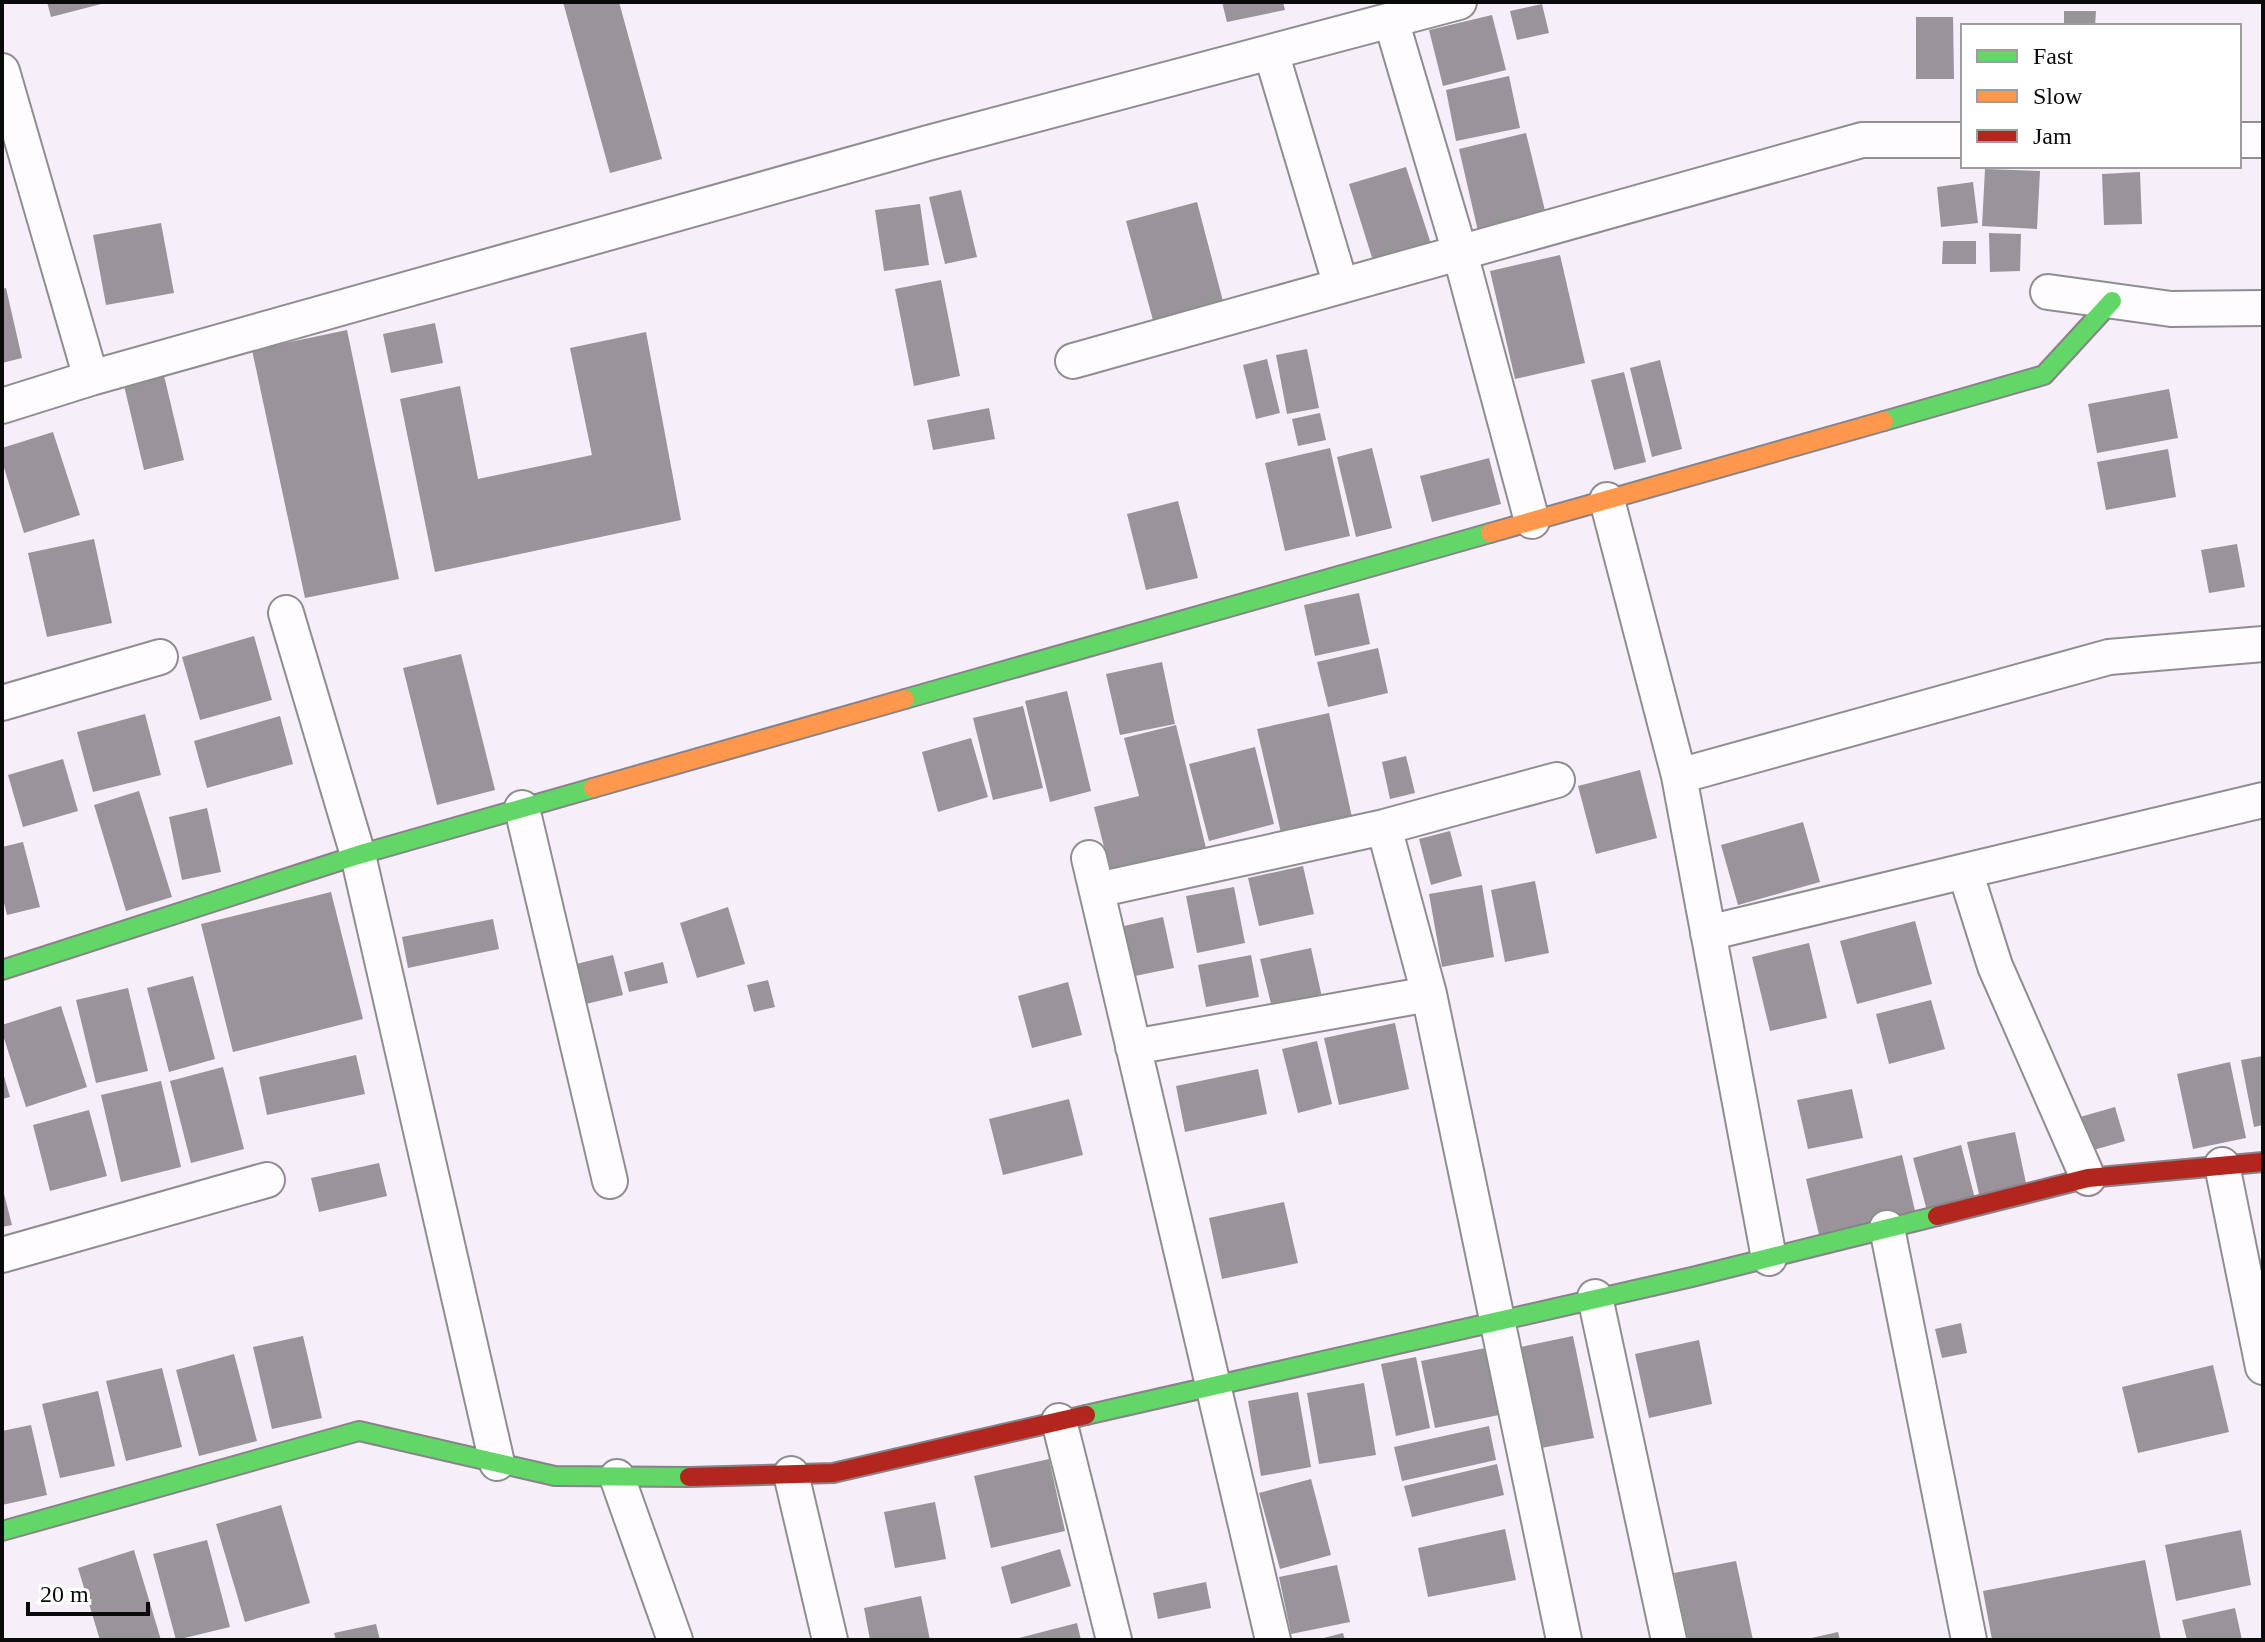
<svg xmlns="http://www.w3.org/2000/svg" width="2265" height="1642" viewBox="0 0 2265 1642" font-family="Georgia,serif">
  <rect width="100%" height="100%" fill="#f6eef8"/>
  <path fill="#98949a" d="M 47,2 L 105,2 L 105,3 L 51,17 Z
    M 563,2 L 619,2 L 662,159 L 610,173 Z
    M 1222,2 L 1283,2 L 1285,10 L 1227,22 Z
    M 1542,4 L 1549,33 L 1517,40 L 1510,11 Z
    M 2064,11 L 2096,11 L 2095,26 L 2064,26 Z
    M 1492,15 L 1506,70 L 1443,86 L 1429,30 Z
    M 1916,17 L 1953,17 L 1954,79 L 1916,79 Z
    M 1509,76 L 1520,128 L 1456,141 L 1446,90 Z
    M 1526,133 L 1548,223 L 1480,240 L 1459,149 Z
    M 1406,167 L 1432,247 L 1374,264 L 1349,184 Z
    M 1985,169 L 2040,171 L 2037,229 L 1982,226 Z
    M 2140,172 L 2142,224 L 2104,225 L 2102,174 Z
    M 1973,182 L 1978,223 L 1941,227 L 1937,187 Z
    M 961,190 L 977,257 L 945,264 L 929,197 Z
    M 1197,202 L 1224,305 L 1154,324 L 1126,221 Z
    M 920,204 L 929,265 L 884,271 L 875,210 Z
    M 161,223 L 174,293 L 106,305 L 93,235 Z
    M 1989,233 L 2021,234 L 2020,271 L 1990,272 Z
    M 1943,241 L 1976,241 L 1976,264 L 1942,264 Z
    M 1560,255 L 1585,363 L 1515,379 L 1490,271 Z
    M 941,280 L 960,376 L 914,386 L 895,289 Z
    M 6,288 L 22,358 L 2,363 L 2,289 Z
    M 435,323 L 443,363 L 391,373 L 383,334 Z
    M 347,330 L 399,579 L 305,598 L 252,350 Z
    M 646,332 L 681,520 L 435,572 L 400,399 L 460,386 L 478,479 L 592,455 L 570,348 Z
    M 1307,349 L 1319,408 L 1287,414 L 1276,355 Z
    M 1267,359 L 1280,413 L 1256,419 L 1243,365 Z
    M 1660,360 L 1682,449 L 1652,457 L 1630,368 Z
    M 162,367 L 184,460 L 144,470 L 122,377 Z
    M 1624,372 L 1646,462 L 1614,470 L 1591,380 Z
    M 2169,389 L 2178,438 L 2097,453 L 2088,404 Z
    M 989,408 L 995,439 L 933,450 L 927,420 Z
    M 1320,413 L 1326,440 L 1298,446 L 1292,419 Z
    M 53,432 L 80,515 L 24,533 L 2,461 L 2,448 Z
    M 1330,448 L 1350,536 L 1285,551 L 1265,463 Z
    M 1372,448 L 1392,528 L 1356,537 L 1337,457 Z
    M 2168,449 L 2176,497 L 2106,510 L 2097,462 Z
    M 1489,458 L 1501,504 L 1432,522 L 1420,476 Z
    M 1178,501 L 1198,578 L 1146,590 L 1127,514 Z
    M 94,539 L 112,623 L 47,637 L 28,553 Z
    M 2237,544 L 2245,587 L 2209,593 L 2201,550 Z
    M 1359,593 L 1370,644 L 1315,656 L 1304,605 Z
    M 254,636 L 272,700 L 200,720 L 182,657 Z
    M 1378,648 L 1388,693 L 1328,707 L 1317,662 Z
    M 461,654 L 495,790 L 437,805 L 403,668 Z
    M 1162,662 L 1175,724 L 1120,735 L 1106,674 Z
    M 1067,691 L 1091,791 L 1050,802 L 1025,701 Z
    M 1023,706 L 1043,788 L 993,800 L 973,718 Z
    M 1329,713 L 1352,817 L 1281,833 L 1257,729 Z
    M 145,714 L 161,775 L 93,792 L 77,732 Z
    M 280,716 L 293,764 L 207,788 L 194,741 Z
    M 1176,725 L 1206,848 L 1110,871 L 1094,807 L 1139,796 L 1124,738 Z
    M 971,738 L 988,797 L 938,812 L 922,752 Z
    M 1255,747 L 1274,824 L 1209,841 L 1189,764 Z
    M 1406,756 L 1415,793 L 1390,799 L 1382,762 Z
    M 63,759 L 78,811 L 23,827 L 8,775 Z
    M 1640,770 L 1657,838 L 1596,854 L 1578,786 Z
    M 139,791 L 172,897 L 126,911 L 94,805 Z
    M 207,808 L 221,872 L 182,880 L 169,817 Z
    M 1803,822 L 1820,882 L 1738,905 L 1721,845 Z
    M 1450,831 L 1462,876 L 1431,885 L 1419,839 Z
    M 23,842 L 40,907 L 7,915 L 2,895 L 2,847 Z
    M 1303,866 L 1314,914 L 1259,926 L 1248,878 Z
    M 1535,881 L 1549,953 L 1505,962 L 1491,890 Z
    M 1482,885 L 1494,957 L 1442,967 L 1429,894 Z
    M 1234,887 L 1245,943 L 1197,953 L 1186,896 Z
    M 331,892 L 363,1019 L 233,1052 L 201,924 Z
    M 728,907 L 745,964 L 697,978 L 680,923 Z
    M 1163,917 L 1174,968 L 1135,976 L 1124,926 Z
    M 493,919 L 499,949 L 408,968 L 402,937 Z
    M 1915,921 L 1932,984 L 1857,1004 L 1840,941 Z
    M 1809,943 L 1827,1018 L 1770,1031 L 1752,957 Z
    M 1311,948 L 1324,1006 L 1274,1016 L 1260,959 Z
    M 613,955 L 623,995 L 586,1004 L 576,964 Z
    M 1251,955 L 1259,997 L 1206,1007 L 1198,965 Z
    M 663,962 L 668,983 L 629,992 L 624,972 Z
    M 193,976 L 215,1059 L 169,1072 L 147,988 Z
    M 768,980 L 775,1007 L 754,1012 L 747,985 Z
    M 1068,982 L 1082,1035 L 1032,1048 L 1018,996 Z
    M 128,988 L 148,1071 L 96,1083 L 76,1000 Z
    M 1931,1000 L 1945,1049 L 1889,1064 L 1876,1014 Z
    M 61,1006 L 87,1087 L 26,1107 L 2,1032 L 2,1025 Z
    M 1395,1023 L 1409,1089 L 1339,1105 L 1324,1038 Z
    M 1317,1041 L 1332,1104 L 1298,1113 L 1282,1049 Z
    M 356,1055 L 365,1094 L 267,1115 L 259,1077 Z
    M 2263,1056 L 2263,1125 L 2254,1127 L 2241,1060 Z
    M 2230,1062 L 2246,1138 L 2193,1149 L 2177,1074 Z
    M 223,1067 L 244,1149 L 191,1163 L 170,1081 Z
    M 2,1069 L 10,1097 L 2,1099 Z
    M 1258,1069 L 1267,1114 L 1185,1132 L 1176,1086 Z
    M 161,1081 L 181,1167 L 121,1182 L 101,1095 Z
    M 1852,1089 L 1863,1138 L 1808,1149 L 1797,1100 Z
    M 1069,1099 L 1083,1155 L 1003,1175 L 989,1119 Z
    M 2115,1107 L 2125,1141 L 2090,1151 L 2080,1117 Z
    M 89,1110 L 107,1176 L 50,1191 L 33,1125 Z
    M 2015,1132 L 2029,1197 L 1982,1207 L 1967,1142 Z
    M 1961,1145 L 1979,1214 L 1931,1226 L 1913,1158 Z
    M 1902,1155 L 1915,1211 L 1819,1235 L 1806,1179 Z
    M 379,1163 L 387,1196 L 319,1212 L 311,1178 Z
    M 2,1186 L 12,1225 L 2,1227 Z
    M 1284,1202 L 1298,1263 L 1222,1279 L 1209,1218 Z
    M 1961,1323 L 1967,1353 L 1942,1358 L 1935,1329 Z
    M 303,1336 L 322,1418 L 272,1429 L 253,1347 Z
    M 1573,1336 L 1594,1438 L 1541,1448 L 1521,1347 Z
    M 1699,1340 L 1712,1404 L 1649,1418 L 1635,1354 Z
    M 1485,1348 L 1499,1415 L 1435,1428 L 1421,1361 Z
    M 234,1354 L 257,1441 L 199,1456 L 176,1370 Z
    M 1416,1357 L 1430,1428 L 1396,1436 L 1381,1364 Z
    M 2213,1365 L 2229,1432 L 2138,1453 L 2122,1387 Z
    M 162,1368 L 182,1447 L 126,1461 L 106,1381 Z
    M 1364,1383 L 1376,1455 L 1319,1464 L 1307,1393 Z
    M 98,1391 L 115,1466 L 60,1478 L 42,1404 Z
    M 1298,1392 L 1311,1467 L 1261,1476 L 1248,1401 Z
    M 31,1425 L 47,1495 L 2,1505 L 2,1431 Z
    M 1489,1426 L 1496,1460 L 1402,1481 L 1394,1447 Z
    M 1049,1459 L 1065,1531 L 991,1548 L 974,1476 Z
    M 1497,1464 L 1504,1495 L 1412,1517 L 1404,1486 Z
    M 1311,1479 L 1331,1555 L 1280,1569 L 1259,1493 Z
    M 935,1502 L 946,1559 L 895,1568 L 884,1512 Z
    M 281,1505 L 310,1603 L 245,1622 L 216,1524 Z
    M 1505,1529 L 1516,1580 L 1428,1597 L 1418,1548 Z
    M 2241,1530 L 2251,1585 L 2176,1601 L 2165,1545 Z
    M 207,1540 L 230,1627 L 176,1640 L 153,1554 Z
    M 1060,1549 L 1071,1586 L 1011,1604 L 1001,1567 Z
    M 134,1550 L 161,1640 L 100,1640 L 78,1568 Z
    M 2145,1560 L 2161,1640 L 1992,1640 L 1983,1591 Z
    M 1736,1561 L 1753,1640 L 1688,1640 L 1674,1573 Z
    M 1337,1565 L 1350,1622 L 1291,1634 L 1279,1577 Z
    M 1206,1582 L 1211,1608 L 1158,1619 L 1153,1593 Z
    M 921,1596 L 930,1640 L 870,1640 L 864,1608 Z
    M 2235,1608 L 2242,1640 L 2187,1640 L 2182,1620 Z
    M 1077,1623 L 1081,1640 L 1016,1640 L 1015,1639 Z
    M 376,1624 L 380,1640 L 336,1640 L 334,1633 Z
    M 1838,1632 L 1840,1640 L 1807,1640 L 1807,1639 Z
    M 1343,1633 L 1345,1640 L 1320,1640 L 1320,1639 Z"/>
  <g fill="none" stroke-linecap="round" stroke-linejoin="round">
    <defs>
      <path id="street" d="M 1391,20 L 1460,253 L 1532,521
        M 1271,52 L 1341,286
        M 2,71 L 91,378
        M 2239,140 L 2263,140
        M 2048,292 L 2171,309 L 2263,308
        M 1073,361 L 1862,140 L 1963,140
        M 2,406 L 91,378 L 928,143 L 1459,2
        M 1607,500 L 1679,776
        M 286,613 L 358,855 L 497,1463
        M 2,703 L 160,657
        M 522,808 L 610,1181
        M 1384,827 L 1429,994 L 1564,1640
        M 1089,858 L 1273,1640
        M 1965,871 L 2263,800
        M 1097,890 L 1384,827 L 1557,780
        M 1708,933 L 1965,871 L 1995,966 L 2088,1178
        M 1133,1047 L 1429,994
        M 2222,1165 L 2263,1367
        M 1887,1228 L 1969,1640
        M 2,1255 L 267,1180
        M 1769,1258 L 1679,776 L 2109,657 L 2263,644
        M 1595,1297 L 1669,1640
        M 1059,1421 L 1114,1640
        M 791,1474 L 830,1640
        M 617,1477 L 675,1640"/>
      <path id="fast" d="M 1884,421 L 2044,375 L 2112,301
        M 905,699 L 1490,533
        M 2,970 L 358,855 L 593,788
        M 1086,1415 L 1692,1277 L 1937,1216
        M 2,1531 L 359,1431 L 555,1476 L 689,1477"/>
      <path id="slow" d="M 1490,533 L 1884,421
        M 593,788 L 905,699"/>
      <path id="jam" d="M 1937,1216 L 2088,1178 L 2263,1162
        M 689,1477 L 833,1473 L 1086,1415"/>
    </defs>
    <use href="#street" stroke="#908d91" stroke-width="38"/>
    <use href="#fast" stroke="#878388" stroke-width="22"/>
    <use href="#slow" stroke="#878388" stroke-width="22"/>
    <use href="#jam" stroke="#878388" stroke-width="22"/>
    <use href="#street" stroke="#fefcfe" stroke-width="34"/>
    <use href="#fast" stroke="#63d668" stroke-width="18"/>
    <use href="#slow" stroke="#ff974d" stroke-width="18"/>
    <use href="#jam" stroke="#b3261e" stroke-width="18"/>
  </g>
  <rect width="2265" height="1642" fill="none" stroke="#0a0a0a" stroke-width="8"/>
  <rect x="1961" y="24" width="280" height="144" fill="#ffffff" stroke="#9d9d9d" stroke-width="2"/>
  <rect x="1977" y="50" width="40" height="12" fill="#63d668" stroke="#9d9d9d" stroke-width="2"/>
  <text x="2033" y="64" font-size="24" fill="#0a0a0a">Fast</text>
  <rect x="1977" y="90" width="40" height="12" fill="#ff974d" stroke="#9d9d9d" stroke-width="2"/>
  <text x="2033" y="104" font-size="24" fill="#0a0a0a">Slow</text>
  <rect x="1977" y="130" width="40" height="12" fill="#b3261e" stroke="#9d9d9d" stroke-width="2"/>
  <text x="2033" y="144" font-size="24" fill="#0a0a0a">Jam</text>
  <path d="M28 1602v12h120v-12" fill="none" stroke="#0a0a0a" stroke-width="4"/>
  <text x="40" y="1602" font-size="24" fill="#0a0a0a" stroke="#ffffff" stroke-width="6" paint-order="stroke">20 m</text>
</svg>
